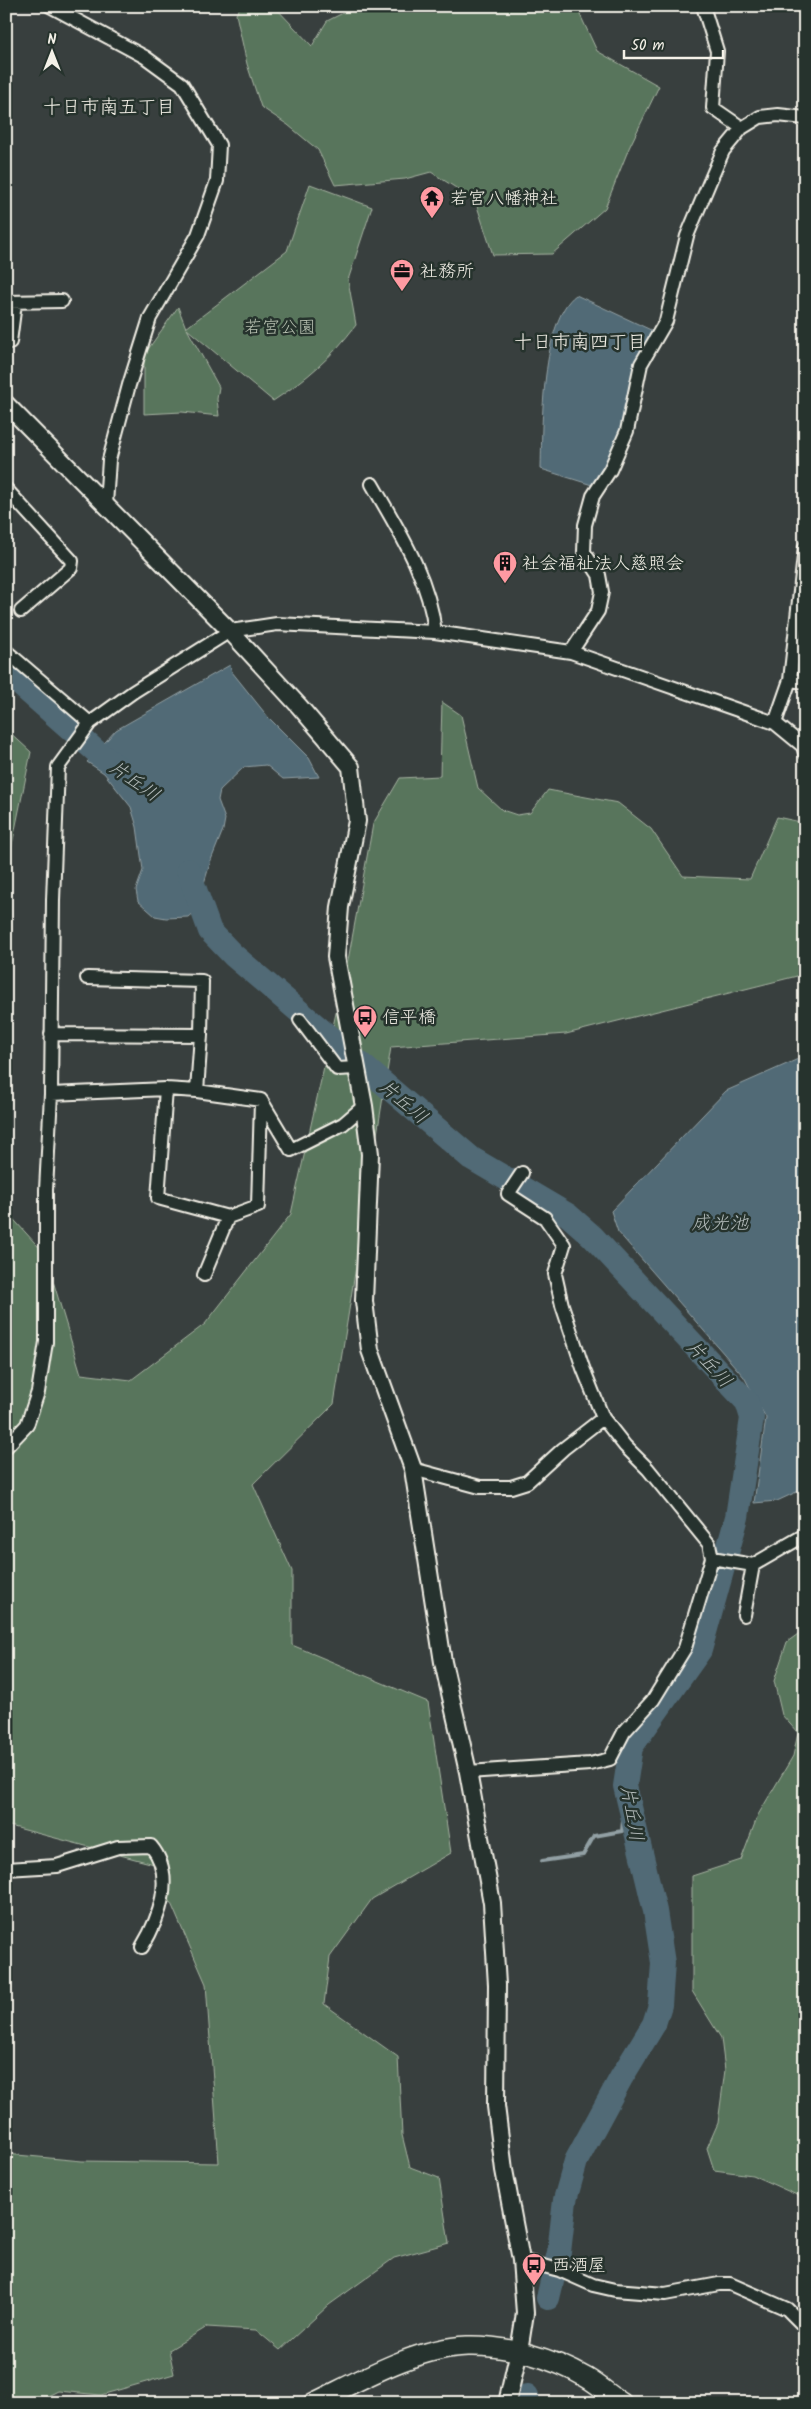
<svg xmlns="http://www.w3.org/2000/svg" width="811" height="2409" viewBox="0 0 811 2409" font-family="Kalam,'Klee One',sans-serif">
  <rect width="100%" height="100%" fill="#383f3e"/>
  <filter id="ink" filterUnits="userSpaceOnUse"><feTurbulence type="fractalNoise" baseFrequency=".02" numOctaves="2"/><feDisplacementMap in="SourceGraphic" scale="10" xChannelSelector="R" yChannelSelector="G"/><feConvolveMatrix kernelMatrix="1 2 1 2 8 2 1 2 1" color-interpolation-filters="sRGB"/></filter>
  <g filter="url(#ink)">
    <path fill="#59755c" stroke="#a6b3a2" d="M 241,6 L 274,6 L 312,46 L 327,21 L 357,6 L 576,6 L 597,51 L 659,86 L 629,148 L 605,208 L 552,254 L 493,255 L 475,200 L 431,172 L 405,179 L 335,185 L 318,150 L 288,125 L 261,107 L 247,64 L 236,14 Z
      M 310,184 L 372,207 L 348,280 L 356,325 C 331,358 308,378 273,401 L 187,329 L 219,387 L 217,399 L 219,416 L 182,412 L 144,414 L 144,355 L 178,307 L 186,328 L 287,251 Z
      M 442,702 L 461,715 L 478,788 L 502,810 L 517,815 L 530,813 L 548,790 L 618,803 L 651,829 L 683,876 L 750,879 L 777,817 L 805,823 L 805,974 L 566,1034 L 391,1047 L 334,1404 L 253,1484 L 292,1571 L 292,1645 L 428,1702 L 451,1853 L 372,1899 L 330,1957 L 324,2004 L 398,2057 L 402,2135 L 410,2167 L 439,2178 L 449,2243 L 394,2258 L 329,2305 L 280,2350 L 256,2330 L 207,2327 L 169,2350 L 174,2374 L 101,2395 L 58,2391 L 34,2403 L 6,2403 L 6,2154 L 82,2161 L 219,2163 L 206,1984 L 154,1864 L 6,1825 L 6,1211 L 45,1254 L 81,1374 L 131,1380 L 205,1324 L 291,1214 L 349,955 L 373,824 L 400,778 L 440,776 Z
      M 6,729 L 31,752 L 6,874 Z
      M 805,1629 L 805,2204 L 799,2196 L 752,2175 L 714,2170 L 707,2148 L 718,2123 L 725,2070 L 721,2038 L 692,1991 L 692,1876 L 741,1860 L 758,1815 L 793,1756 L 798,1733 L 782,1715 L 774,1681 L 787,1642 Z"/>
    <path fill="#516a76" stroke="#92a0a4" d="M 576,295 L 653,331 L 638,363 L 624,406 L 622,427 L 610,456 L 592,485 L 541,469 C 542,428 541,320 576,295 Z
      M 230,665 L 232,672 L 268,717 L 309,758 L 319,777 L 283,779 L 266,765 L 244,767 L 220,790 L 218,800 L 225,819 L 223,830 L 211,860 L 196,910 L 188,917 L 166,918 L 155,916 L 138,901 L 136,890 L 143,870 L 137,827 L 131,807 L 104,773 L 87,762 L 116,730 Z
      M 805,1056 L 805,1488 L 777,1501 L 754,1503 L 766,1418 L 744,1377 L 618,1232 L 611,1211 L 726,1091 Z"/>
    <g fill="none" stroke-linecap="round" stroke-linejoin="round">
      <path stroke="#92a0a4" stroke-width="4" d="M 542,1861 L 583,1855 L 594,1836 L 622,1831 L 623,1821 L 632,1818"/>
      <path stroke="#516a76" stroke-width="24" d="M 6,672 L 98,753 L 123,771
        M 188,870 L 210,931 L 233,955 L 471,1158 L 568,1215 L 592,1236 L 747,1402 L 752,1418 L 737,1517 L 700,1650 L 631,1747 L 625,1786 L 655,1911 L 663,1963 L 660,2005 L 654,2024 L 621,2078 L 576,2161 L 565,2200 L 559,2252 L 548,2298
        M 526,2403 L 527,2396"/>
      <defs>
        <path id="minor" d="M 50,6 L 145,57 L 182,84 L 219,145 L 217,181 L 198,235 L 150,318 L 129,385 L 109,460 L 106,504
          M 703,6 L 717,51 L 713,108 L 742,128
          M 6,302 L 62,301
          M 10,342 L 15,303
          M 372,484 C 399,531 429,577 435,632
          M 6,489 L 72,561 L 71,568 L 21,611
          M 6,651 L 90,723
          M 571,652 L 598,611 L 602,592 L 599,575 L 584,552 L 585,525 L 593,496 L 610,470 L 627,431 L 641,364 L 666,321 L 687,236 L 710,181 L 723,151 L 742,128 L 760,117 L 778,115 L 805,118
          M 790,680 L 805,682
          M 775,723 L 790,680 L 805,547
          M 87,978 L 202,981 L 201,1035 L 197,1091
          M 300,1020 L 337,1069 L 357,1068
          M 51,1034 L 201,1035
          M 166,1089 L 158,1198 L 228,1217 L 258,1206 L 261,1101
          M 51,1094 L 166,1089 L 197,1091 L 261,1100 L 291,1150 L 343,1124 L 364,1106
          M 204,1275 L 228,1217
          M 6,1447 L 27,1425 L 38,1392 L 46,1342 L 46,1190 L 51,1094 L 53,900 L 58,767 L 90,723 L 133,692 L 230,631 L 277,624 L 435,632 L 571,652 L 775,723 L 803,746 L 805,753
          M 413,1469 L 480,1487 L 511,1487 L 527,1482 L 563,1449 L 603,1418
          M 712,1558 L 753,1565 L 805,1535
          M 744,1615 L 753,1565
          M 468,1772 L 590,1764 L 610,1759 L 624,1732 L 653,1700 L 685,1648 L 712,1558 L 709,1544 L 648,1469 L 625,1446 L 603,1418 L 583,1368 L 562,1305 L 555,1274 L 564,1245 L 545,1218 L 508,1194 L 522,1173
          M 6,1869 L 57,1866 L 118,1847 L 151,1846 C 176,1876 159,1919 142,1947
          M 521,2260 L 559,2270 L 593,2285 L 615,2290 L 665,2294 L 719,2284 L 730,2284 L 787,2309 L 805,2327"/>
        <path id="tertiary" d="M 6,404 L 230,631 L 299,706 L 351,767 L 357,821 L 340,907 L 336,957 L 364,1106 L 370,1154 L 364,1301 L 370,1350 L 413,1469 L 443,1662 L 468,1772 L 492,1903 L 497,1985 L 496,2106 L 504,2170 L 521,2260 L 525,2313 L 519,2351 L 507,2403"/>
        <path id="secondary" d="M 313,2403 C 359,2381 415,2348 467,2346 C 507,2345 553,2358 587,2378 C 599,2385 610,2395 622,2403"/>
      </defs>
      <use href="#minor" stroke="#f4f1e8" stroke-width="16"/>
      <use href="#tertiary" stroke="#f4f1e8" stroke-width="20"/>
      <use href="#secondary" stroke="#f4f1e8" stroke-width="22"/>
      <use href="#minor" stroke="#26332d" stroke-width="12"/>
      <use href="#tertiary" stroke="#26332d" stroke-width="16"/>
      <use href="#secondary" stroke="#26332d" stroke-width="19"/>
    </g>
  </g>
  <defs>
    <symbol id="temple-pin" viewBox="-11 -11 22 30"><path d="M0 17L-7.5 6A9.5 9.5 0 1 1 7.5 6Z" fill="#ff9aa2" stroke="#26332d"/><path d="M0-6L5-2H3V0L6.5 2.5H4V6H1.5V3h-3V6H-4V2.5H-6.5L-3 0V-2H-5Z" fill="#111"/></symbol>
    <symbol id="office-pin" viewBox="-11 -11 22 30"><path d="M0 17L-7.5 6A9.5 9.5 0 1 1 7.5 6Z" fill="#ff9aa2" stroke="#26332d"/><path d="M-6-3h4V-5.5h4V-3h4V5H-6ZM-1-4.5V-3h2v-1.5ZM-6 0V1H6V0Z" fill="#111"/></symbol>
    <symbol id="building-pin" viewBox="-11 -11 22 30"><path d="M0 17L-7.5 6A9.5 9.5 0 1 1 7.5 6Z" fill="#ff9aa2" stroke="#26332d"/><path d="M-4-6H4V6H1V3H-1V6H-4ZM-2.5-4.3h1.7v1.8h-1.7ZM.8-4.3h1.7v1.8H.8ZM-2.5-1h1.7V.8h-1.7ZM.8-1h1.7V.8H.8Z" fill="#111"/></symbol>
    <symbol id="bus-pin" viewBox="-11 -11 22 30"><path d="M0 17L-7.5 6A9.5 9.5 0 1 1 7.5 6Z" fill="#ff9aa2" stroke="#26332d"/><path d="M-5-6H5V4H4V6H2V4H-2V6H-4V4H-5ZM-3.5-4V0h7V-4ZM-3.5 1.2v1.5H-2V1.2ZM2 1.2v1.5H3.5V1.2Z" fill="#111"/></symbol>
  </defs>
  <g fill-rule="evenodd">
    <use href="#temple-pin" x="418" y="184" width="28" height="38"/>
    <use href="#office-pin" x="388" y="257" width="28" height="38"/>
    <use href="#building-pin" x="491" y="549" width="28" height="38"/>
    <use href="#bus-pin" x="351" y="1003" width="28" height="38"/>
    <use href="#bus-pin" x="520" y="2251" width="28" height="38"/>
  </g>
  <g text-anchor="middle" stroke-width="5" stroke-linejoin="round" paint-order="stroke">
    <g font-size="18" fill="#f4f1e8" stroke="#26332d" text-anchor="start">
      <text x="450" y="204">若宮八幡神社</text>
      <text x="420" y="277">社務所</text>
      <text x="522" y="569">社会福祉法人慈照会</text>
      <text x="382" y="1023">信平橋</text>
      <text x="552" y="2271">西酒屋</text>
    </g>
    <g font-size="18" fill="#b6bfb0" stroke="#26332d">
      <text x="280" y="333">若宮公園</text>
    </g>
    <g font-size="19" fill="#f4f1e8" stroke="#26332d">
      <text x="109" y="113">十日市南五丁目</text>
      <text x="580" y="348">十日市南四丁目</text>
    </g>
    <g font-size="19" font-style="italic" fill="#b3bbba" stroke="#26332d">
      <text transform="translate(135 780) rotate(35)" y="7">片丘川</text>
      <text transform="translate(404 1101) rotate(40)" y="7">片丘川</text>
      <text x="720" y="1229">成光池</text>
      <text transform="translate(710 1363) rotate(47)" y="7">片丘川</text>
      <text transform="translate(633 1813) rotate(80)" y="7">片丘川</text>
    </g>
  </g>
  <rect width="811" height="2409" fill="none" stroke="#26332d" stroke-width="25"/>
  <rect x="12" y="12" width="786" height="2384" fill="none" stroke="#f4f1e8" stroke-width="2" filter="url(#ink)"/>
  <g transform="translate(52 52)" stroke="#26332d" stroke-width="4" paint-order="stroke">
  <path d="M0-4L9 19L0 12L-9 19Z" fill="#f4f1e8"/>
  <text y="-8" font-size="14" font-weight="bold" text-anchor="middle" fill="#f4f1e8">N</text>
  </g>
  <path d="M624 50v8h99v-8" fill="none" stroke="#f4f1e8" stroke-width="2.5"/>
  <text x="631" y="50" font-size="15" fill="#f4f1e8" stroke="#26332d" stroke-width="4" paint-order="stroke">50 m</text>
</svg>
